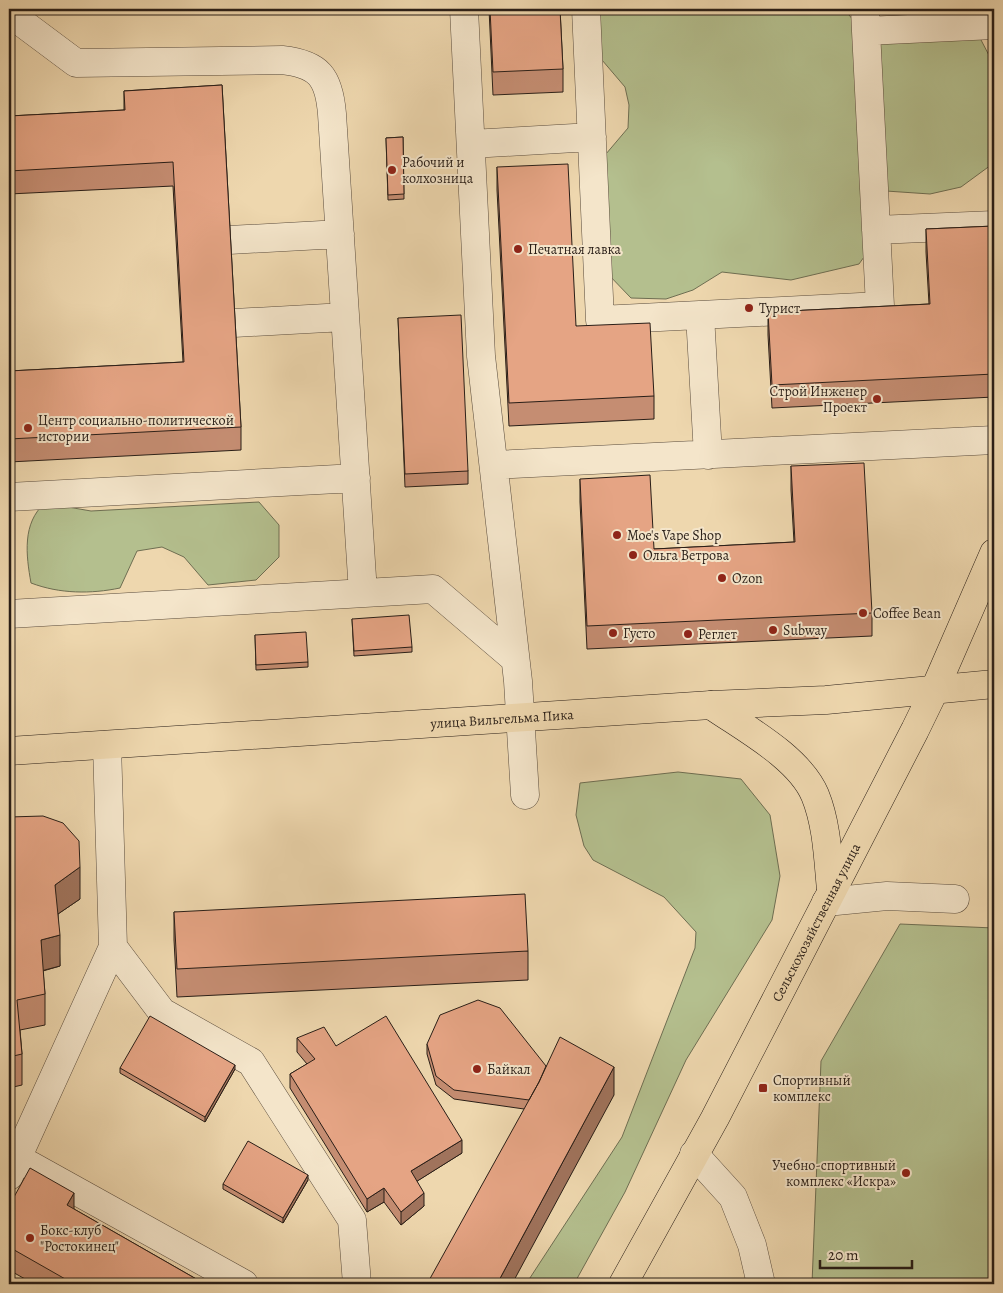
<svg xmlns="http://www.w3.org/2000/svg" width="1003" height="1293" viewBox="0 0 1003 1293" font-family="Alegreya,serif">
  <rect width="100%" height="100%" fill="#eed7ae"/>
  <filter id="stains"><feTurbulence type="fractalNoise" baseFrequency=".004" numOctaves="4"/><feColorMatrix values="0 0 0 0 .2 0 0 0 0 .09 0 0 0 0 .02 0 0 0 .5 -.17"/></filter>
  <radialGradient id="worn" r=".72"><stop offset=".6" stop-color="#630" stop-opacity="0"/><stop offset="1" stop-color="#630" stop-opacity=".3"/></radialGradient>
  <path fill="#b4bf8e" stroke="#6e6e52" d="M 581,9 L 844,9 L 854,21 L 896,28 L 925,12 L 940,9 L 966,11 L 994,65 L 994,159 L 991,165 L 961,187 L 930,194 L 886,191 L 869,250 L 859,264 L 791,280 L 722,272 L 693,290 L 666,299 L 631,298 L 606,272 L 600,161 L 628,128 L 629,105 L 625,87 L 602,60 Z
    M 259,502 L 279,525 L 279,557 L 256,580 L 208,585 L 184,557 L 162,547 L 137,551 L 120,588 C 91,594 60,594 31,583 C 26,555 22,523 45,503 L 91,511 Z
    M 678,772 L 741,779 L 770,815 L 780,876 L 772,920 L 686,1060 L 625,1192 L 574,1284 L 526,1284 L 622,1137 L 695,948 L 696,932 L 664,897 L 593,860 L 584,846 L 576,815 L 580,783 Z
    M 900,924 L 994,928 L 994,1284 L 812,1284 L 821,1061 Z"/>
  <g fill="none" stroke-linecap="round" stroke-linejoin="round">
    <defs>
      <path id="minor" d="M 464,9 L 481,356 L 518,681 L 525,795
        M 586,9 L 600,320 L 880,306 L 866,31
        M 865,9 L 866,31 L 994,25
        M 9,13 L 76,63 L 282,60 C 319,64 329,77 332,114 L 363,593
        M 471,144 L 592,137
        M 876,230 L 994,225
        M 229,240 L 340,234
        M 700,315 L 708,455
        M 234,323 L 345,317
        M 494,465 L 994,440
        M 9,497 L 356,478
        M 9,614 L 433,589 L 515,659
        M 826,902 L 887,896 L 955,899
        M 113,947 L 162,1012 L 251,1062 L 352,1220 L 357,1284
        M 694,1154 L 733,1197 L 752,1245 L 761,1284
        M 17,1158 L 244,1284
        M 9,1176 L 113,947 L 107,745"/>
      <g id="major">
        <path d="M 711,705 C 744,728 799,757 815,795 C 827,824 828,859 831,890"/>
        <path id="s1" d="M 9,751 L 711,705 L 826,700 L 994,684"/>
        <path id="s2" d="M 623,1284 L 715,1118 L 915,730 L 934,691 L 994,553"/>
      </g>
    </defs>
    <use href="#minor" stroke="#5a4c3d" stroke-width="29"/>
    <use href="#major" stroke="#291e17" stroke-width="29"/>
    <use href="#minor" stroke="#f4e5ca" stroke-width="28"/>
    <use href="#major" stroke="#eed7ae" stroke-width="28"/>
  </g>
  <path fill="#c58d72" stroke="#291e17" d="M 489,9 L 560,9 L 563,69 L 563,92 L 493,95 Z
    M 222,85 L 241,427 L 241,450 L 9,462 L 9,371 L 183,362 L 173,186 L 9,194 L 9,116 L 124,110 L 124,91 Z
    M 403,137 L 404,199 L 388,200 L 386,138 Z
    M 497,167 L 576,326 L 654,396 L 654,419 L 509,426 L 497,190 Z
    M 994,226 L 994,397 L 772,408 L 768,335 L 768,312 L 929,304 L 926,252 L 926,229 Z
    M 398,318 L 468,471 L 468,484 L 405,487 Z
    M 791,466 L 872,613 L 872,636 L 587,649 L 580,502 L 580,479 L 654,549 L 794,542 L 791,490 Z
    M 9,483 L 13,541 L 13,564 L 9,564 Z
    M 352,619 L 412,647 L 412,652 L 354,656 Z
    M 255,635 L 308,662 L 308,667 L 256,670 Z
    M 9,817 L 80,899 L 58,914 L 60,966 L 43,971 L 45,994 L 45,1025 L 20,1030 L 22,1054 L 22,1085 L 9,1088 Z
    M 174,912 L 528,951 L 528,980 L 177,997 L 174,940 Z
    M 297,1038 L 336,1046 L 462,1153 L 417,1181 L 424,1206 L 401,1225 L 384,1202 L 367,1212 L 290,1088 L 290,1074 L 307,1064 L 297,1052 Z
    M 427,1044 L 546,1066 L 614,1095 L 524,1109 L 454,1099 L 436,1085 L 427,1054 Z
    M 120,1068 L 235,1069 L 205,1122 L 120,1073 Z
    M 308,1180 L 283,1223 L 223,1189 L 223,1184 Z
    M 9,1206 L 74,1209 L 205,1284 L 34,1284 L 9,1270 Z"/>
  <path fill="#a0735c" stroke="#291e17" d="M 80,867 L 80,899 L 55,916 L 55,885 Z
    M 60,935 L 60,966 L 41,971 L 41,940 Z
    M 235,1065 L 235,1069 L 205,1122 L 205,1117 Z
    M 614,1067 L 614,1095 L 512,1284 L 497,1284 Z
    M 462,1140 L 462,1153 L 411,1185 L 411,1171 Z
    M 308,1175 L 308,1180 L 283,1223 L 283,1218 Z
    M 384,1188 L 384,1202 L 367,1212 L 367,1199 Z
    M 74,1193 L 74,1216 L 67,1205 Z
    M 424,1193 L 424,1206 L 401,1225 L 401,1212 Z"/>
  <path fill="#e5a484" stroke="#291e17" d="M 490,9 L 560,9 L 563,69 L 493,72 Z
    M 222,85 L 241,427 L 9,439 L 9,371 L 184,362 L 173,162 L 9,171 L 9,116 L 125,110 L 124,91 Z
    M 403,137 L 404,194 L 388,195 L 386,138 Z
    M 568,164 L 576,326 L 650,323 L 654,396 L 509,403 L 497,167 Z
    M 994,226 L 994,374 L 772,385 L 768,312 L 930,304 L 926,229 Z
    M 461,315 L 468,471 L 405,474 L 398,318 Z
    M 864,463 L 872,613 L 587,626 L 580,479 L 650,475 L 654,549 L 795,542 L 791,466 Z
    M 9,483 L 13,541 L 9,541 Z
    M 409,615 L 412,647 L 354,651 L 352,619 Z
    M 306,632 L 308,662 L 256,665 L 255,635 Z
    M 43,816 L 63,823 L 79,841 L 80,867 L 55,885 L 60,935 L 41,940 L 45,994 L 17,1000 L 22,1054 L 9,1057 L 9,817 Z
    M 525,894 L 528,951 L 177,969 L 174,912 Z
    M 478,1000 L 500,1008 L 546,1066 L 539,1082 L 529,1100 L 454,1090 L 436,1076 L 427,1044 L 440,1015 Z
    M 150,1016 L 235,1065 L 205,1117 L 120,1068 Z
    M 386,1016 L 462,1140 L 411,1171 L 424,1193 L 401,1212 L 384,1188 L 367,1199 L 290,1074 L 315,1059 L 297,1038 L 324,1027 L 336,1046 Z
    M 560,1037 L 614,1067 L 497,1284 L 427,1284 L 539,1082 Z
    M 248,1141 L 308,1175 L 283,1218 L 223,1184 Z
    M 30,1168 L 74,1193 L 67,1205 L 205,1284 L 74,1284 L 9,1247 L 9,1206 Z"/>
  <g fill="#8f2418" stroke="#f4e5ca" stroke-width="2">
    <circle cx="392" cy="170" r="5"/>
    <circle cx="518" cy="249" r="5"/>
    <circle cx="749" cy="308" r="5"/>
    <circle cx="877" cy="399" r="5"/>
    <circle cx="28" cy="428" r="5"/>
    <circle cx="617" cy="535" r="5"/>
    <circle cx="633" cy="555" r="5"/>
    <circle cx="722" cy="578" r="5"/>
    <circle cx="863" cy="613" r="5"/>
    <circle cx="773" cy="630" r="5"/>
    <circle cx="613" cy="633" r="5"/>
    <circle cx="688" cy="634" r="5"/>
    <circle cx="477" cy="1069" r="5"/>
    <rect x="758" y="1083" width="10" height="10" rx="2.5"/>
    <circle cx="906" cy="1173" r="5"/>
    <circle cx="30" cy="1238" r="5"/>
  </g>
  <g text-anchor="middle" stroke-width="4" stroke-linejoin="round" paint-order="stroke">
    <g font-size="14" fill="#291e17" stroke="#f4e5ca" text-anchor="start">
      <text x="402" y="167">Рабочий и<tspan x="402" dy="16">колхозница</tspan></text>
      <text x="528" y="254">Печатная лавка</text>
      <text x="759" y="313">Турист</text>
      <text x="867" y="396" text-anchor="end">Строй Инженер<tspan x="867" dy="16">Проект</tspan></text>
      <text x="38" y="425">Центр социально-политической<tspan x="38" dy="16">истории</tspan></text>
      <text x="627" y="540">Moe's Vape Shop</text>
      <text x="643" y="560">Ольга Ветрова</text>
      <text x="732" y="583">Ozon</text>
      <text x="873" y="618">Coffee Bean</text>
      <text x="783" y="635">Subway</text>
      <text x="623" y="638">Густо</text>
      <text x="698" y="639">Реглет</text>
      <text x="487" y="1074">Байкал</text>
      <text x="773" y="1085">Спортивный<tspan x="773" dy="16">комплекс</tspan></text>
      <text x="896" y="1170" text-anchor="end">Учебно-спортивный<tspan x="896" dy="16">комплекс «Искра»</tspan></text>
      <text x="40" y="1235">Бокс-клуб<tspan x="40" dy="16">"Ростокинец"</tspan></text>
    </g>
    <g font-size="14" fill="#291e17" stroke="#f4e5ca">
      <text dy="5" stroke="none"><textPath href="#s1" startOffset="494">улица Вильгельма Пика</textPath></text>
      <text dy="5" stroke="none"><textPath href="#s2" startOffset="410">Сельскохозяйственная улица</textPath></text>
    </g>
  </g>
  <rect width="1003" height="1293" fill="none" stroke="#eed7ae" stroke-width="30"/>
  <rect x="10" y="10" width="983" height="1273" fill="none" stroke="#291e17" stroke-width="2.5"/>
  <rect x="15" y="15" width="973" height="1263" fill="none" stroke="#291e17"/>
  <path d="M820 1260v8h92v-8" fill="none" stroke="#291e17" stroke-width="2.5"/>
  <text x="828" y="1260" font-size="15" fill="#291e17" stroke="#f4e5ca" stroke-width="4" paint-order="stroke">20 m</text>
  <rect width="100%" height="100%" filter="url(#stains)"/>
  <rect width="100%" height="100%" fill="url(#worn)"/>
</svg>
